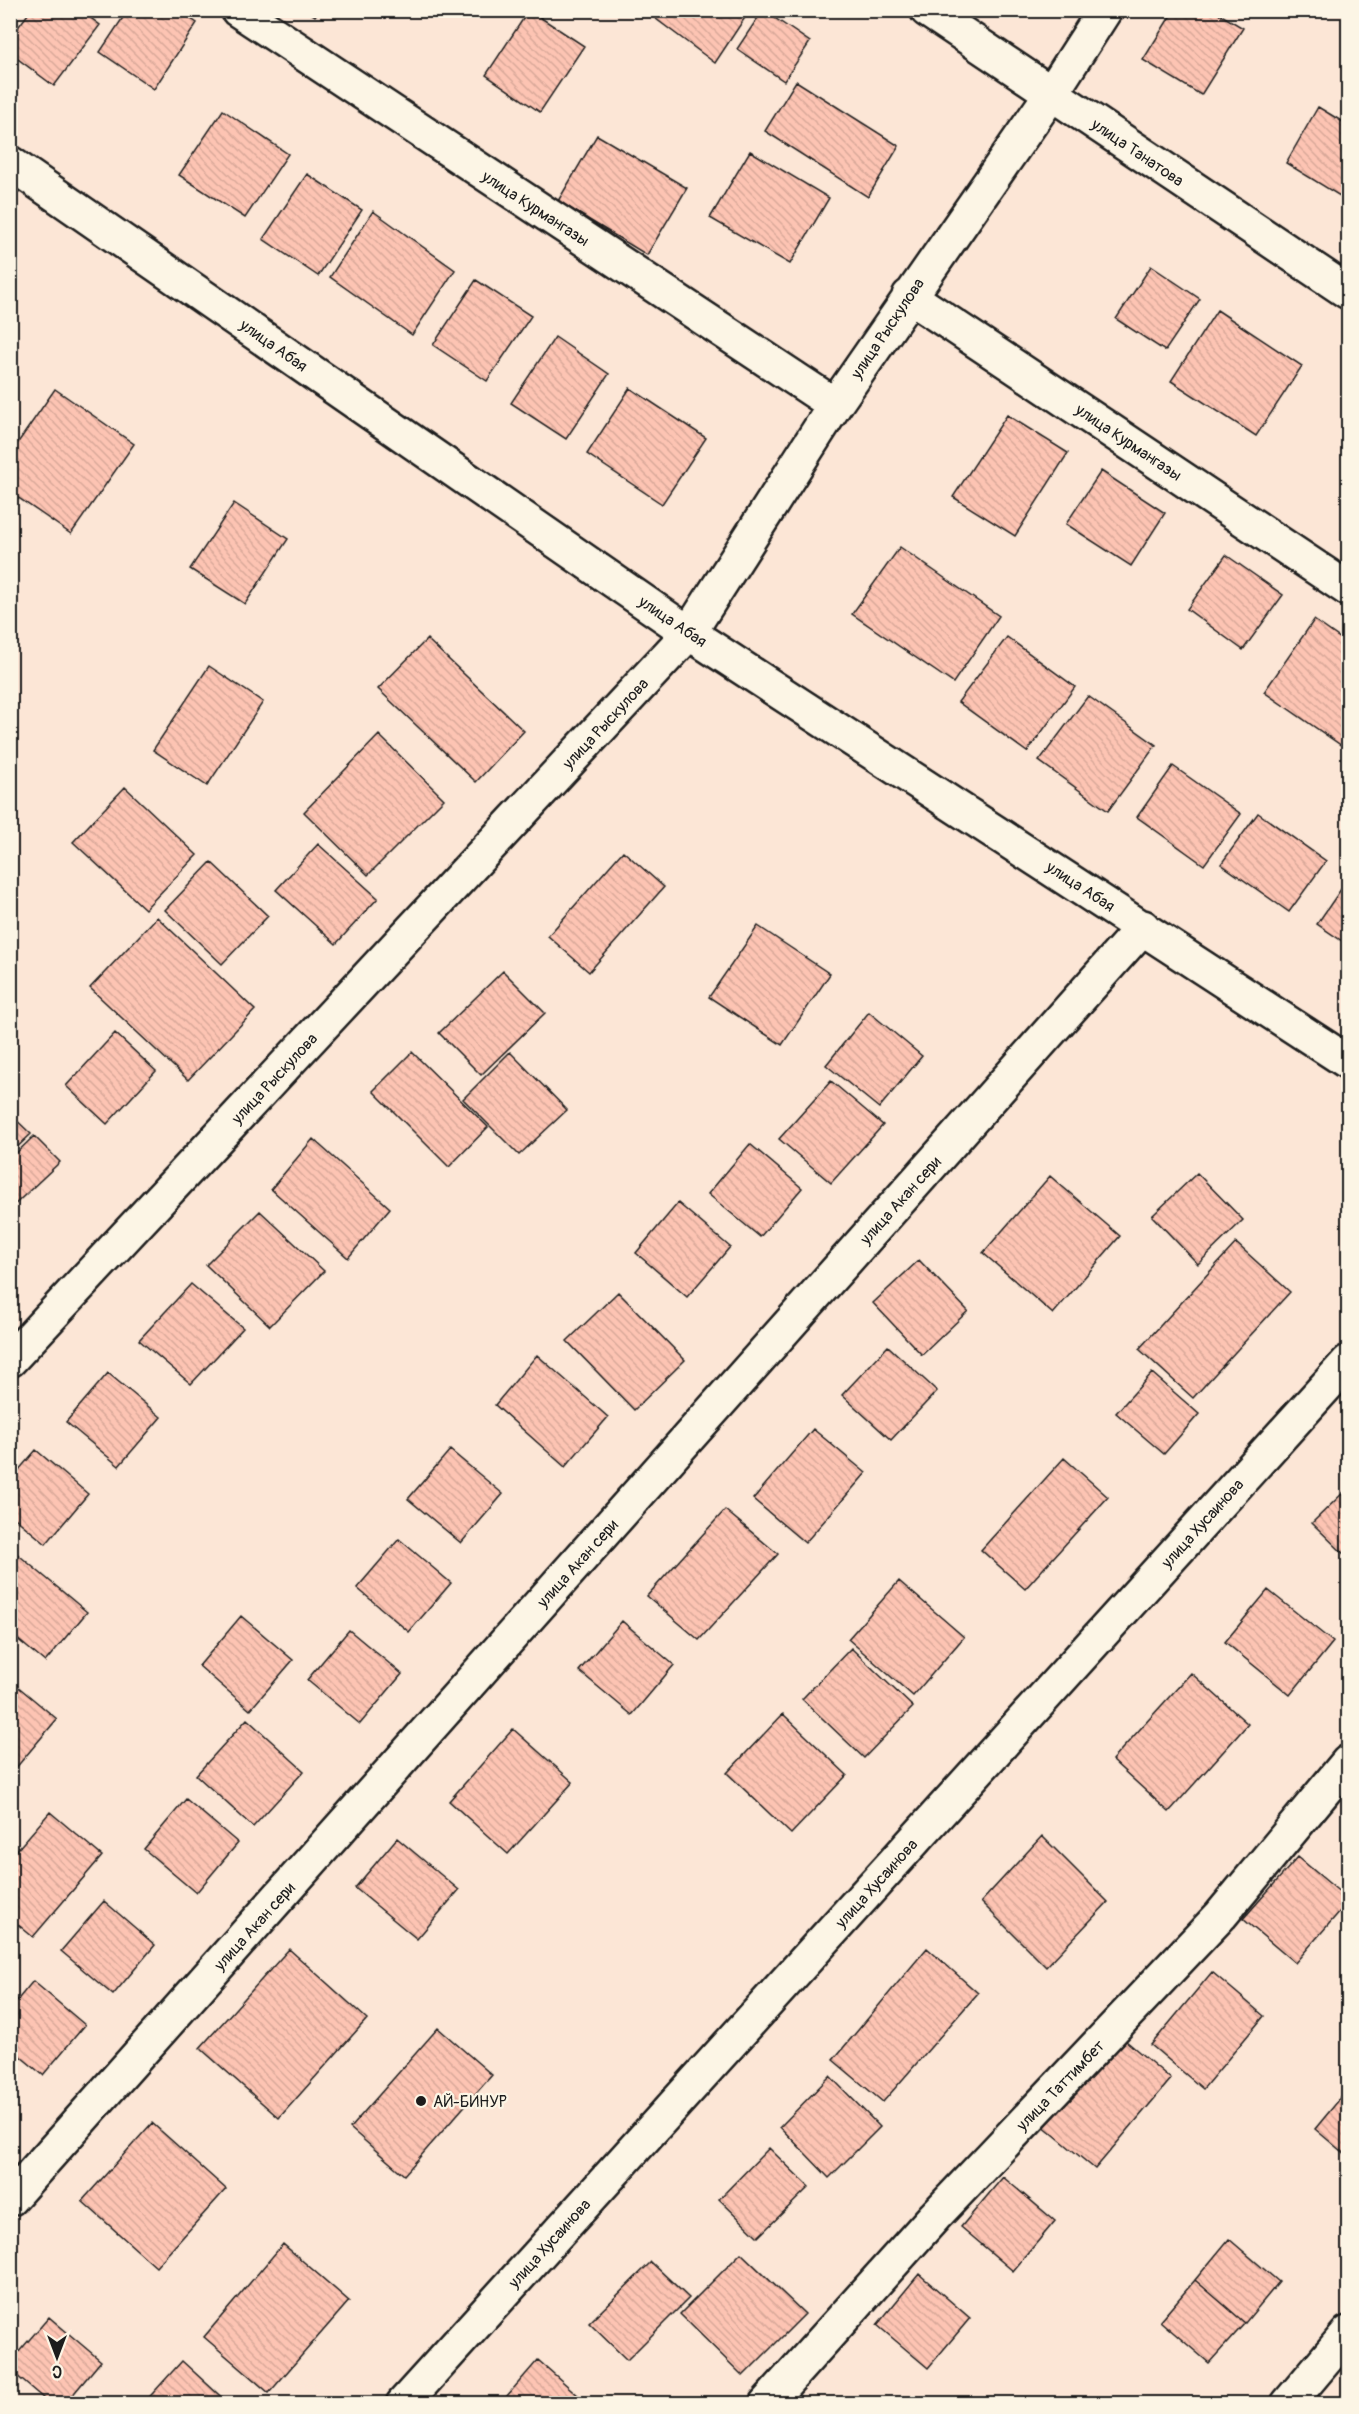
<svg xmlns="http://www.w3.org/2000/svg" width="1359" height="2414" viewBox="0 0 1359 2414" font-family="Pangolin,sans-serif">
  <defs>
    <pattern id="building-back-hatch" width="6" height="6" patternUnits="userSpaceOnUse" patternTransform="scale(1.5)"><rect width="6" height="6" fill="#fdc4b3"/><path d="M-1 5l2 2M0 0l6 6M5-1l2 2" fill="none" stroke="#d8a899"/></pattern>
  </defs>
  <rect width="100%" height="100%" fill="#fce6d6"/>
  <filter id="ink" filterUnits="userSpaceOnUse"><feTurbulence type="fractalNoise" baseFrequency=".0167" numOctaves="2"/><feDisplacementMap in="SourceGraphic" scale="12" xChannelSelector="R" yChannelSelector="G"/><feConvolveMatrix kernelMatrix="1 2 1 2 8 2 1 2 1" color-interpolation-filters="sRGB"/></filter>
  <g filter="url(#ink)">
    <path fill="url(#building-back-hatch)" stroke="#1c1c1c" stroke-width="1.5" d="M 31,10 L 80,10 L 100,25 L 54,86 L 10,53 L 10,38 Z
      M 128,10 L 178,10 L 197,23 L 154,89 L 100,52 Z
      M 306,10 L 319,10 L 315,16 Z
      M 529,10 L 584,46 L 540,112 L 486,75 Z
      M 644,10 L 750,10 L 715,63 Z
      M 763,10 L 810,42 L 784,81 L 737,49 Z
      M 1174,10 L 1213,10 L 1243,28 L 1201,95 L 1143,60 Z
      M 796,81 L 899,146 L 868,197 L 765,131 Z
      M 1318,107 L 1348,125 L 1348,201 L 1286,163 Z
      M 223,110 L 288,154 L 245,218 L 179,175 Z
      M 597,135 L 687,188 L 647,255 L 558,201 Z
      M 750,151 L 829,198 L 790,264 L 710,218 Z
      M 307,174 L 362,210 L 318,276 L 263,239 Z
      M 373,211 L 455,270 L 412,335 L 330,277 Z
      M 1151,266 L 1200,299 L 1165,351 L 1116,319 Z
      M 476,280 L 531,316 L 487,381 L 433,345 Z
      M 1217,310 L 1302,366 L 1256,436 L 1171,381 Z
      M 555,337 L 609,374 L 566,439 L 511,403 Z
      M 630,388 L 706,438 L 662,504 L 587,454 Z
      M 55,389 L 134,444 L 71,534 L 10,492 L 10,454 Z
      M 1007,415 L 1068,453 L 1015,536 L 953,497 Z
      M 1101,471 L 1165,513 L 1131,566 L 1066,524 Z
      M 234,503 L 288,539 L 245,604 L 190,569 Z
      M 900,547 L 999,616 L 953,683 L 852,614 Z
      M 1226,555 L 1283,595 L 1243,650 L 1187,609 Z
      M 1314,620 L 1348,644 L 1348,750 L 1264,692 Z
      M 1007,637 L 1075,687 L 1027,752 L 958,702 Z
      M 427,639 L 524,731 L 476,782 L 378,689 Z
      M 209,666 L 263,702 L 207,786 L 153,750 Z
      M 1088,696 L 1156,745 L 1108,811 L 1039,761 Z
      M 379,735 L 444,799 L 368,875 L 304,812 Z
      M 1173,766 L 1241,814 L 1204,865 L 1137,817 Z
      M 125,787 L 197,855 L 145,909 L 73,842 Z
      M 1258,813 L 1326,861 L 1289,912 L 1221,864 Z
      M 318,844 L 378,898 L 336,944 L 276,890 Z
      M 623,851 L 664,887 L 589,972 L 548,936 Z
      M 211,862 L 268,916 L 222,964 L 165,910 Z
      M 1348,879 L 1348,945 L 1317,924 Z
      M 157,917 L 255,1010 L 188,1080 L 90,988 Z
      M 758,926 L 830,974 L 782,1045 L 709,997 Z
      M 503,971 L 545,1013 L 481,1075 L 439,1033 Z
      M 869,1012 L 922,1056 L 879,1108 L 826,1065 Z
      M 115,1033 L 156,1071 L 107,1124 L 66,1086 Z
      M 412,1052 L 488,1127 L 449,1167 L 373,1091 Z
      M 510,1052 L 567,1110 L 519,1155 L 463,1099 Z
      M 831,1081 L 883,1125 L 831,1183 L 779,1139 Z
      M 10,1114 L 31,1134 L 10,1154 Z
      M 34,1136 L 60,1162 L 10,1209 L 10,1159 Z
      M 313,1139 L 390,1208 L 348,1258 L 271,1189 Z
      M 750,1144 L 802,1188 L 760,1237 L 708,1194 Z
      M 1197,1173 L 1243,1220 L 1198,1264 L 1152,1216 Z
      M 1050,1176 L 1120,1236 L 1053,1314 L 983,1253 Z
      M 678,1203 L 730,1247 L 687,1297 L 636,1253 Z
      M 260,1211 L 324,1271 L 270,1326 L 206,1265 Z
      M 1236,1243 L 1290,1292 L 1193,1398 L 1139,1349 Z
      M 919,1260 L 968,1311 L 922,1355 L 873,1303 Z
      M 191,1284 L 243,1328 L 191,1384 L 139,1340 Z
      M 618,1292 L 685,1360 L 634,1410 L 567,1341 Z
      M 888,1346 L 937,1391 L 891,1440 L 842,1395 Z
      M 537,1355 L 608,1417 L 565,1467 L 495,1405 Z
      M 108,1373 L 161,1417 L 119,1466 L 66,1422 Z
      M 1152,1373 L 1199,1414 L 1164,1454 L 1116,1413 Z
      M 813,1429 L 866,1473 L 805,1543 L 753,1499 Z
      M 36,1450 L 88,1494 L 46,1544 L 10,1514 L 10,1480 Z
      M 450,1450 L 503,1494 L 461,1543 L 408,1499 Z
      M 1064,1458 L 1108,1497 L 1025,1589 L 981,1550 Z
      M 1348,1488 L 1348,1558 L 1312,1523 Z
      M 725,1510 L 778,1554 L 699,1640 L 647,1596 Z
      M 399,1539 L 451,1583 L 409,1632 L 357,1588 Z
      M 15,1552 L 87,1612 L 45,1662 L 10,1633 L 10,1556 Z
      M 899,1581 L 964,1637 L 913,1696 L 848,1639 Z
      M 1268,1590 L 1333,1642 L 1290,1695 L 1225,1642 Z
      M 241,1616 L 293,1660 L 250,1710 L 199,1666 Z
      M 622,1621 L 674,1665 L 632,1715 L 579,1671 Z
      M 349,1630 L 402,1674 L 360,1724 L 307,1680 Z
      M 851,1648 L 913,1707 L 864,1758 L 802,1699 Z
      M 1191,1673 L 1248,1724 L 1169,1812 L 1112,1760 Z
      M 10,1680 L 57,1719 L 15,1769 L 10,1765 Z
      M 783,1714 L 847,1775 L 791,1834 L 727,1773 Z
      M 247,1719 L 304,1771 L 253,1827 L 196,1775 Z
      M 513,1729 L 573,1782 L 508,1854 L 449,1801 Z
      M 186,1799 L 238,1843 L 196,1893 L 144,1849 Z
      M 50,1812 L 102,1856 L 33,1937 L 10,1918 L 10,1858 Z
      M 1042,1836 L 1108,1902 L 1046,1967 L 981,1902 Z
      M 397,1838 L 459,1890 L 417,1939 L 355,1888 Z
      M 1298,1857 L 1348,1899 L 1348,1902 L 1295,1963 L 1243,1919 Z
      M 104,1901 L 155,1945 L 113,1995 L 61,1951 Z
      M 927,1948 L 978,1993 L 883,2102 L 833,2060 Z
      M 289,1949 L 367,2019 L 279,2118 L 200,2048 Z
      M 1212,1972 L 1264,2016 L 1203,2089 L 1151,2045 Z
      M 33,1981 L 85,2025 L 43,2075 L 10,2048 L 10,2009 Z
      M 438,2028 L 492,2075 L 404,2175 L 350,2128 Z
      M 1119,2035 L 1171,2079 L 1095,2169 L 1042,2125 Z
      M 830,2076 L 880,2127 L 829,2178 L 780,2127 Z
      M 1348,2089 L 1348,2157 L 1315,2129 Z
      M 152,2123 L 226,2189 L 156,2267 L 82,2201 Z
      M 769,2148 L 809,2187 L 758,2237 L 719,2199 Z
      M 1003,2177 L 1055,2221 L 1013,2271 L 961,2227 Z
      M 1229,2239 L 1279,2282 L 1245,2323 L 1195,2280 Z
      M 283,2244 L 349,2301 L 269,2393 L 204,2337 Z
      M 741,2253 L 805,2314 L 743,2376 L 680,2314 Z
      M 651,2262 L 689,2298 L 627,2360 L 589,2323 Z
      M 919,2274 L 970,2318 L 928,2368 L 877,2325 Z
      M 1195,2280 L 1245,2323 L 1209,2363 L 1160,2321 Z
      M 49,2317 L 101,2361 L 65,2404 L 50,2404 L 10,2370 L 10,2362 Z
      M 538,2360 L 588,2404 L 500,2404 Z
      M 182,2361 L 229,2404 L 143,2404 Z
      M 800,2396 L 808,2404 L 794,2404 Z"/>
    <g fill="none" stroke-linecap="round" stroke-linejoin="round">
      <defs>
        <path id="street" d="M 238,10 L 835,405
          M 927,10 L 1348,292
          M 10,163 L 689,633 L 1348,1062
          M 909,296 L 1348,589
          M 10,1360 L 689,633 L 835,405 L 1051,94 L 1105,10
          M 10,2199 L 1143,927
          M 403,2404 L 1348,1362
          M 766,2404 L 935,2216 L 1221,1915 L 1348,1762"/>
        <path id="secondary" d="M 1288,2404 L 1348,2333"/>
      </defs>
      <use href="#street" stroke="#1c1c1c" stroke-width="38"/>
      <use href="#secondary" stroke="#1c1c1c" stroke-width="38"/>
      <use href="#street" stroke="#fcf5e5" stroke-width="33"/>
      <use href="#secondary" stroke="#fcf5e5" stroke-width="33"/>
    </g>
  </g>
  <circle fill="#1c1c1c" stroke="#fcf5e5" stroke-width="2" cx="421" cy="2101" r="6"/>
  <g text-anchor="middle" stroke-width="4.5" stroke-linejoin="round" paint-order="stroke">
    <g font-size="16" fill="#1c1c1c" stroke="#fcf5e5">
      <text transform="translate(1138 152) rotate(34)" y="6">улица Танатова</text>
      <text transform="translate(536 208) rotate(33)" y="6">улица Курмангазы</text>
      <text transform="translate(887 328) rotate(-56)" y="6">улица Рыскулова</text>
      <text transform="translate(274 345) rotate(35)" y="6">улица Абая</text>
      <text transform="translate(1129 442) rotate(34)" y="6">улица Курмангазы</text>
      <text transform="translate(673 621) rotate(34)" y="6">улица Абая</text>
      <text transform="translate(605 723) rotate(-47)" y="6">улица Рыскулова</text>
      <text transform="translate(1081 886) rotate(33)" y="6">улица Абая</text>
      <text transform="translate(274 1078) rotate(-47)" y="6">улица Рыскулова</text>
      <text transform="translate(900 1200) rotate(-48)" y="6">улица Акан сери</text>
      <text transform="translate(1202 1523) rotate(-48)" y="6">улица Хусаинова</text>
      <text transform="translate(577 1563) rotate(-48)" y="6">улица Акан сери</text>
      <text transform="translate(876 1883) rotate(-48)" y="6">улица Хусаинова</text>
      <text transform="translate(254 1926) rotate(-48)" y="6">улица Акан сери</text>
      <text transform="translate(1060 2085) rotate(-46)" y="6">улица Таттимбет</text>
      <text transform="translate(549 2243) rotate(-48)" y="6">улица Хусаинова</text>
    </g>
    <g font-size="16" fill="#1c1c1c" stroke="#fcf5e5" text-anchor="start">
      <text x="433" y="2107">АЙ-БИНУР</text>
    </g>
  </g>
  <rect width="1359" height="2414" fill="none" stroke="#fcf5e5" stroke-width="36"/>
  <rect x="18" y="18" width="1323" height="2378" fill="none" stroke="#1c1c1c" stroke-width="2" filter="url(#ink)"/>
  <g transform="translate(57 2357) rotate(180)" stroke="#fcf5e5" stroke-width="4.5" paint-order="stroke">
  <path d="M0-4.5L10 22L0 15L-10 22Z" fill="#1c1c1c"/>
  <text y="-9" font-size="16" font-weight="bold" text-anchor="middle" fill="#1c1c1c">С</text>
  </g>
</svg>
